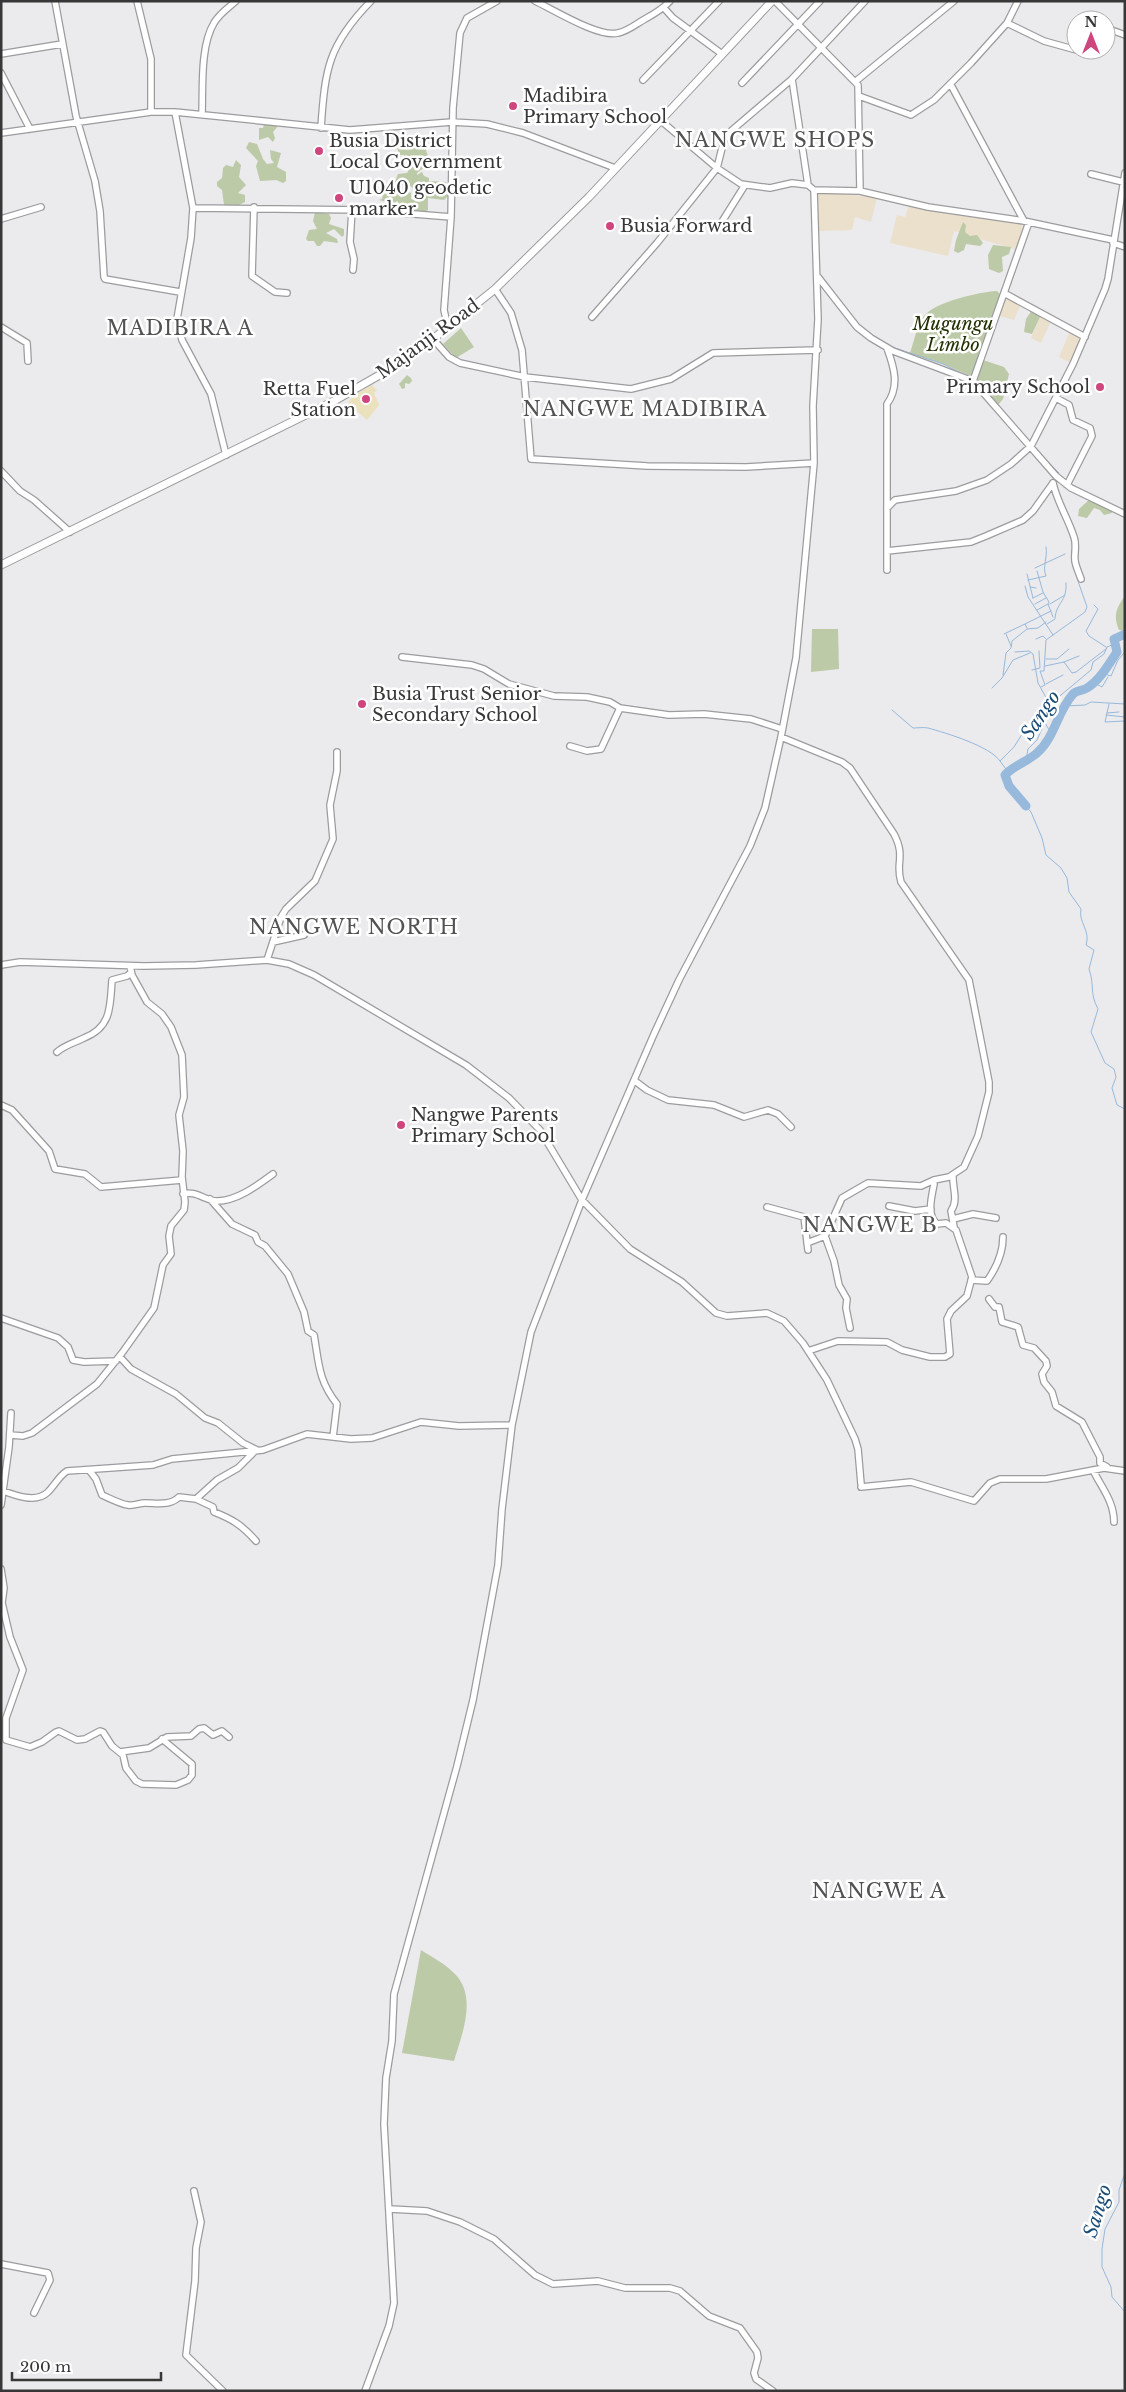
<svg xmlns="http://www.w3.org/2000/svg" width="1126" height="2392" viewBox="0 0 1126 2392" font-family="'Libre Baskerville',serif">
  <rect width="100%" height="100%" fill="#ebeaed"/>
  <path fill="#ebe0cb" d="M 816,193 L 841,193 L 877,198 L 871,222 L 855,217 L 852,230 L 819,231 Z
    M 909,205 L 1021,224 L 1023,227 L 1017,250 L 954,231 L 948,256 L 890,243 L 897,215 L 905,217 Z
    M 1005,297 L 1021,304 L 1014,320 L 1000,316 Z
    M 1041,315 L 1051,321 L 1041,343 L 1031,338 Z
    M 1070,331 L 1082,337 L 1071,363 L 1059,357 Z"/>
  <path fill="#bccaa7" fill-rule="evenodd" d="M 264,124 L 278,126 L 273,132 L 275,138 L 273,142 L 268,137 L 259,140 L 259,128 L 263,128 Z
    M 417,137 L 422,139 L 428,156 L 426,166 L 417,173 L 417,175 L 422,172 L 424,176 L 429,178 L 429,181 L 446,182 L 448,196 L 444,200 L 428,198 L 428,210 L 425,212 L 397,211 L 398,201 L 391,204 L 390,210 L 383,209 L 387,202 L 379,200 L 382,199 L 383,194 L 387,193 L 390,196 L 393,194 L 393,187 L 398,174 L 407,173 C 412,166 407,162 404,155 L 399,155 L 397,147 L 399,143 L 407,142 L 410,147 L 412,143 L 415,143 ZM 402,185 L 410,186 L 423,195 L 423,199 L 419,202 L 411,199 L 411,193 L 406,191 L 401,198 L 399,189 Z
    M 249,142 L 257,144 L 263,159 L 267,164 L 274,163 L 271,159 L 270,150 L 281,153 L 277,167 L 286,172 L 286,181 L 283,183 L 276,180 L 260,181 L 256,166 L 258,161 L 246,148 Z
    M 236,160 L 241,165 L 239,177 L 246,185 L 238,193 L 245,195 L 245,202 L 231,209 L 224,205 L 222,190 L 217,186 L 217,182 L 222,178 L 223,168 L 226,165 L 233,167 Z
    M 315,212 L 329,214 L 331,218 L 329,224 L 344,229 L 344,235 L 342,237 L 334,229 L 326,233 L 337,239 L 338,243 L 324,241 L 320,246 L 317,246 L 314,241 L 308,241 L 306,239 L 309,230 L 317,229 L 313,221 Z
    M 963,222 L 966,225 L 965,232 L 970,236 L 977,235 L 983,243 L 980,246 L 966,244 L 964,250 L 958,253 L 954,251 L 956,240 Z
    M 993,245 L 1011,247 L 1009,254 L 1002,257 L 1003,271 L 999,273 L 989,269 L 988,255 Z
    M 997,291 L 1000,294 L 997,304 L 971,376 L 943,364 L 910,353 C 914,342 917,325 924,316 C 935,302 979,292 997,291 Z
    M 1032,310 L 1041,315 L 1032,334 L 1024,332 L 1026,319 Z
    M 461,328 L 474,347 L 456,358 L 443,344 Z
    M 983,360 L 1004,367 L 1009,374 L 1003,399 L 998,405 L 976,380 Z
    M 407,375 L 411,378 L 412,381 L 409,384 L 405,383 L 405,388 L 402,389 L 399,384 Z
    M 1089,500 L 1112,509 L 1112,513 L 1104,515 L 1100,510 L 1094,508 L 1087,518 L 1078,516 L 1079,509 Z
    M 1125,596 L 1125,631 L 1119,630 C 1113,616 1116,608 1125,596 Z
    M 812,629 L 838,629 L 839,669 L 811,672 Z
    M 421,1950 C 432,1957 445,1964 454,1973 C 478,1996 462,2034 454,2061 L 402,2053 Z"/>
  <path fill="#ebe1bc" d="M 372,385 L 377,390 L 374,393 L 379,405 L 367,420 L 348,403 L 352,397 Z"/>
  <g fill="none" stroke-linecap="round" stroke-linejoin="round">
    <path stroke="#97b9db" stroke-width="1" d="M 821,275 L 838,298
      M 892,347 L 943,364 L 965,375
      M 969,377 L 971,376 L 979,354
      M 976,379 L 981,386
      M 1042,456 L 1059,473
      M 1062,476 L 1067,481
      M 1073,485 L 1100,499
      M 1035,568 L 1065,554
      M 1037,571 L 1043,592 L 1049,602 L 1048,604
      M 1027,574 L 1033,598
      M 1028,580 L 1046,576 C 1042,567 1048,557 1046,547
      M 1025,586 L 1028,597 L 1053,635
      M 1030,587 L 1036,588
      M 1033,598 L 1043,593
      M 1035,604 L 1046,598
      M 1050,604 L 1065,595
      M 1094,605 L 1098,609 L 1086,631 L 1089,636 L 1106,647
      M 1037,610 L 1048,604 L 1053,617
      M 1025,624 L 1051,611
      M 1047,624 L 1055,619 C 1056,602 1067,603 1066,583
      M 1004,634 L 1025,624 L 1027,628
      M 1006,634 L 1011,646
      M 1036,639 L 1043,636 L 1046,639
      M 1015,652 L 1029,651 L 1033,654 L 1038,683 L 1049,703
      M 1046,659 L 1057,659 L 1069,649
      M 1064,662 L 1079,656
      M 1045,666 L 1064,662 L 1072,673 L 1076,672 L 1106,649
      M 1032,670 L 1040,668 L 1039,651
      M 1102,673 L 1111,676 L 1118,660 L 1124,653
      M 1003,675 L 1006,653 L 1011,648 L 1012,641 L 1027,629 L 1038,628 L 1046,622
      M 1093,682 L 1102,687 L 1108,677
      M 1046,684 L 1063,675
      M 1041,687 L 1045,685 L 1040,671 L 1044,671 L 1046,640 L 1085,612 L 1087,607 L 1078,581
      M 992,688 L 1002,678 L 1013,660 L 1030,653
      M 1109,704 L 1105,722 L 1125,721
      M 1065,706 L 1085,705 L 1091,702 L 1125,704
      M 892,710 L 913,728 C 918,728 923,727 928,728 C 946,733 990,746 1000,761
      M 1107,713 L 1119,712
      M 1106,715 L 1125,717
      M 1051,733 L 1042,718 L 1046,704 L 1055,700 L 1091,670 L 1093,662 L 1104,654 L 1107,647 L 1114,644
      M 1026,760 L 1028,749 L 1037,740 L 1044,724
      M 1008,772 L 1000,761 L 1014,747 L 1024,731 L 1038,718 L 1042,718
      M 1026,806 L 1031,812 L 1042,838 L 1046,855 L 1061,868 L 1067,878 L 1069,892 L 1081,909 C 1078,922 1091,931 1086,945 L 1094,950 L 1089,969 C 1095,986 1089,992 1098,1009 L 1091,1032 L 1105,1063 L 1114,1069 L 1116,1077 L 1112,1088 L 1117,1105 L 1125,1109
      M 1125,2173 L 1119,2190 L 1119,2202 L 1105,2229 L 1102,2249 L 1102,2267 L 1111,2287 L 1112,2297 L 1125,2312"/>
    <path stroke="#97b9db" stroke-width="9" d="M 1026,806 L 1009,786 L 1005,775 C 1014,765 1027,762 1037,753 C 1055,737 1057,712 1073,694 C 1077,690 1083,691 1087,688 C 1100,680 1109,664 1117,652 L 1114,639 L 1125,634"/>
    <defs>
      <path id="minor" d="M 55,1 L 76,116 L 95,181 L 100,211 L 104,277 L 105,279 L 180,292
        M 137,1 L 151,59 L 151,112
        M 535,1 C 554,10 599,38 618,33 C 628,31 636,24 645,19 C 654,14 663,9 670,1
        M 775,1 L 858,85 L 860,191
        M 664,8 L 673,18 L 722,54
        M 1007,23 L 1044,41 L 1080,51
        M 1106,28 L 1125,35
        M 1,54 L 62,44
        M 1,73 L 30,129
        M 643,80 L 719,1
        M 856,81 L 954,1
        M 742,83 L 820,1
        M 951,85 L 1024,221
        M 859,96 L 911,115 L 934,100 L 971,63 L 1007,23 L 1018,1
        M 175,112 L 193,208 L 191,238 L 177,319 L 182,340 L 211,394 L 226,455
        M 202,114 C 203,88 200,46 214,23 C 219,14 228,8 236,1
        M 660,120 L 717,168 L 741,184 L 770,188 L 792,183 L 808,185
        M 321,128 C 325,69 328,45 371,1
        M 1,133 L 151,112 L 175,112 L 350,130 L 452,122 L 487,124 L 523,133 L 615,168
        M 1091,174 L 1123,182
        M 814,190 L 860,191 L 928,207 L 1024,221 L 1113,240
        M 254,207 L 252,276 L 275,292 L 287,293
        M 193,208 L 365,210 L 451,217
        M 352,210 L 350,242 L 354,259 L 353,270
        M 1,219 L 41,207
        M 1029,222 L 973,381 L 1056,476 L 1071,488 L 1125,514
        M 718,228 L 745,185
        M 1113,243 L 1125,247
        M 818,277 L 857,327 L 871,338 L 893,351 L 973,381
        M 495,289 L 511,313 L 522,350 L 531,459 L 647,466 L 746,467 L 814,463
        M 1004,293 L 1085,337
        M 592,317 L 657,243 L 717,168 L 724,140 L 731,131 L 792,79 L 865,1
        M 1,327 L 27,343 L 28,361
        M 448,328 L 444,310 L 451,217 L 453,108 L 460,33 L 467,18 L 497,1
        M 433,339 L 449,357 L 460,363 L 525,377 L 631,389 L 671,379 L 713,353 L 818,350
        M 887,348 C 894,367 900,386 887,404 L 887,570
        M 1056,398 L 1069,405 L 1073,420 L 1090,428 L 1092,436 L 1067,485
        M 1,471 L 20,491 L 34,500 L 70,532
        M 1053,483 C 1057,502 1068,518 1074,537 C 1077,545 1074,553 1075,561 C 1076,567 1079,573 1081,579
        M 887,508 L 895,500 L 956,491 L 987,480 L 1011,464 L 1031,446 L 1073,364 L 1105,289 L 1108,279 L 1125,173
        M 887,551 L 971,542 L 986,536 L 1023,520 L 1033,511 L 1053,483
        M 402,657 L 472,665 L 484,669 L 509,684 L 554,696 L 587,697 L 610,702 L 620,708 L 669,715 L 704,714 L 751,719 L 782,729
        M 781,737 L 842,762 L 850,768 L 894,834 C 906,857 895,863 901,882 L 969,980 L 989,1082 L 989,1092 L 978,1136 L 964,1167 L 949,1177 L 934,1180 L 921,1186 L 868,1183 L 842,1198 L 825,1236 L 807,1243
        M 570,746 L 587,751 L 601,749 L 620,708
        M 273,942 L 304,935
        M 267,960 L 281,917 L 286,909 L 315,881 L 333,839 L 330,805 L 337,771 L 337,752
        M 1,965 L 20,962 L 144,966 L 196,965 L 267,960 L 289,964 L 314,975 L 466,1065 L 509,1098 L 540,1130 L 582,1200 L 630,1249 L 682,1282 L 716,1313 L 727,1316 L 767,1313 L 784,1321 L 803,1343 L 827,1380 L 855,1439 L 858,1449 L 861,1484
        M 57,1052 C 65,1045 74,1043 84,1038 C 112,1027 110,1006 112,980 L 127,976 L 131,973
        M 635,1081 L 647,1090 L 668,1100 L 714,1105 L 744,1117 L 768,1110 L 778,1114 L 791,1127
        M 1,1105 L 12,1110 L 49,1151 L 55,1169 L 85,1174 L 101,1187 L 182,1180
        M 953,1175 C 952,1187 959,1200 951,1211 L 954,1227
        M 183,1194 C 196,1190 205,1201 217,1201 C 237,1201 258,1185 273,1174
        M 210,1199 L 232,1224 L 255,1235 L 258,1242 L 265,1246 L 288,1274 L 304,1312 L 308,1331 L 314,1335 C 319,1363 318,1380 337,1404 L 333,1437
        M 889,1206 L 915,1211 L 931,1209
        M 767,1207 L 804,1217 L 808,1250
        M 953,1219 L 973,1214 L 996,1218
        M 825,1236 L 834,1261 L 839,1285 L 847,1299 L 846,1308 L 850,1328
        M 971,1280 L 987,1281 C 997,1267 1003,1254 1003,1237
        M 989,1299 L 995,1307 L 999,1307 L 1002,1322 L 1018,1327 L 1023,1345 L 1034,1348 L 1046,1361 L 1047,1366 L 1042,1374 L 1044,1382 L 1052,1392 L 1056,1406 L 1082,1422 L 1100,1457 L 1100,1463 L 1107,1467
        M 1,1318 L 58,1338 L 68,1347 L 73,1360 L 84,1362 L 116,1361
        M 808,1351 L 838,1341 L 887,1342 L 902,1350 L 930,1357 L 945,1357 L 950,1354 L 947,1319 L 951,1311 L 967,1296 L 972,1277 L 956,1230 L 946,1223 L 937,1224 C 926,1215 932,1196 934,1184 L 933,1181
        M 120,1357 L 131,1369 L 176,1394 L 205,1418 L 218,1423 L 243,1443 L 257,1450
        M 10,1435 L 23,1436 L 32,1433 L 97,1384 L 122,1353 L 154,1308 L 163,1265 L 171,1254 L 169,1236 L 171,1226 L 184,1210 L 185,1202 L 182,1177 L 183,1151 L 179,1115 L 184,1097 L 182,1055 L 171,1027 L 162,1014 L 147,1002 L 132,975 L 130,966
        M 89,1470 L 96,1479 L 102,1495 C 109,1498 120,1504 128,1505 C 134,1506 139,1503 145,1503 C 157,1503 170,1506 179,1497 L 196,1499 L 213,1507 L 214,1512 C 232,1519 242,1525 256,1541
        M 1093,1470 C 1101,1487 1114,1501 1114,1522
        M 861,1487 L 911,1482 L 974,1501 L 990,1483 L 1000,1479 L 1046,1479 L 1104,1468 L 1125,1471
        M 1,1490 C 14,1495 36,1504 48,1492 C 55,1485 59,1476 67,1471 L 153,1465 L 172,1459 L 263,1450 L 307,1434 L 351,1439 L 372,1438 L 421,1422 L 459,1426 L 512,1425
        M 196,1499 L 217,1480 L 238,1468 L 255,1451
        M 1,1505 L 9,1447 L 11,1413
        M 1,1569 L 4,1588 L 2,1603 L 10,1637 L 23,1670 L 6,1718 L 6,1740 L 30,1747 L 42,1742 L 56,1732 L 59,1731 L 77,1740 L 85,1739 L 100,1731 L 103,1732 L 112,1746 L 123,1755 L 126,1768 L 136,1781 L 142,1784 L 176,1785 L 188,1780 L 192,1775 L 192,1764 L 162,1739
        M 120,1752 L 149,1748 L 167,1737 L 191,1736 L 199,1729 L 204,1728 L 213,1735 L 222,1731 L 229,1737
        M 194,2191 L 201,2222 L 196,2248 L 195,2281 L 186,2355 L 223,2391
        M 390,2209 L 427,2211 L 460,2222 L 494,2239 L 535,2275 L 553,2284 L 598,2281 L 625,2288 L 670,2288 L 680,2291 L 709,2316 L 740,2328 L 757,2352 L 758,2358 L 754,2373 L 756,2379 L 773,2391
        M 1,2264 L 48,2273 L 50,2280 L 34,2313
        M 365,2391 L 389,2326 L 394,2303 L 384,2124 L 386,2078 L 392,2041 L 394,1994 L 457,1766 L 473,1700 L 498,1565 L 502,1509 L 512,1425 L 531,1332 L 582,1200 L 654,1034 L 679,980 L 750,846 L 765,808 L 781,737 L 796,658 L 814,463 L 813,406 L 818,319 L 814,190 L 808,185 L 792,79"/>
      <path id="major" d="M 1,565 L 334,401 L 383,373 L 433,339 L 495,289 L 589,197 L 772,1"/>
    </defs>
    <use href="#minor" stroke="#9c9b9e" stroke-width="8"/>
    <use href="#major" stroke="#9c9b9e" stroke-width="9"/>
    <use href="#minor" stroke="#fff" stroke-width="5.5"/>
    <use href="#major" stroke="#fff" stroke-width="7"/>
  </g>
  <g fill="#cf457d" stroke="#fff" stroke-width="2">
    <circle cx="513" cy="106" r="5"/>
    <circle cx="319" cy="151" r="5"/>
    <circle cx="339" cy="198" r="5"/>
    <circle cx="610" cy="226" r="5"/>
    <circle cx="1100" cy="387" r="5"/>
    <circle cx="366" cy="399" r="5"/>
    <circle cx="362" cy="704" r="5"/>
    <circle cx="401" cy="1125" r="5"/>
  </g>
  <g text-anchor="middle" stroke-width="5" stroke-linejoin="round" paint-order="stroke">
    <g font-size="18" fill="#373738" stroke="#fff" text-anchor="start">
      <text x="523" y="102">Madibira<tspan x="523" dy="21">Primary School</tspan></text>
      <text x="329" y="147">Busia District<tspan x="329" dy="21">Local Government</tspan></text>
      <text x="349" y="194">U1040 geodetic<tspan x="349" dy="21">marker</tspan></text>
      <text x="620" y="232">Busia Forward</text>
      <text x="1090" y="393" text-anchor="end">Primary School</text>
      <text x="356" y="395" text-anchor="end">Retta Fuel<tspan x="356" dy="21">Station</tspan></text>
      <text x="372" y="700">Busia Trust Senior<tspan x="372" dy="21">Secondary School</tspan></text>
      <text x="411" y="1121">Nangwe Parents<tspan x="411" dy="21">Primary School</tspan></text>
    </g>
    <g font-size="18" font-style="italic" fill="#213000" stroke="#fff">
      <text x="953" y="330">Mugungu<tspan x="953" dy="21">Limbo</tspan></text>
    </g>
    <g font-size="18" fill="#373738" stroke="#fff">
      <text transform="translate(428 339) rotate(-36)" y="6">Majanji Road</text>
    </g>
    <g font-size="19" font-style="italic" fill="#184b76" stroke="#fff">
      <text transform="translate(1040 715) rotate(-56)" y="7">Sango</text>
      <text transform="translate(1097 2211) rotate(-73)" y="7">Sango</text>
    </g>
    <g font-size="20" letter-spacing="1" fill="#525154" stroke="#fff">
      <text x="775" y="147">NANGWE SHOPS</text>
      <text x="180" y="335">MADIBIRA A</text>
      <text x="645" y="416">NANGWE MADIBIRA</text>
      <text x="354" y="934">NANGWE NORTH</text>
      <text x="870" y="1232">NANGWE B</text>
      <text x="879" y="1898">NANGWE A</text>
    </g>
  </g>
  <rect width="1126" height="2392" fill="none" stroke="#373738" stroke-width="5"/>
  <g transform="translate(1091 35)"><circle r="24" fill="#ffffff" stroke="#afafaf"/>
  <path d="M0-4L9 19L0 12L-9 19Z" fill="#cf457d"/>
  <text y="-8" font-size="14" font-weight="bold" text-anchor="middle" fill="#373738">N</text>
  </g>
  <path d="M12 2372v8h149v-8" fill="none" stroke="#373738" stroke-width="2.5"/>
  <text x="20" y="2372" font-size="15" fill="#373738" stroke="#ffffff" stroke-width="4" paint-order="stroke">200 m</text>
</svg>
